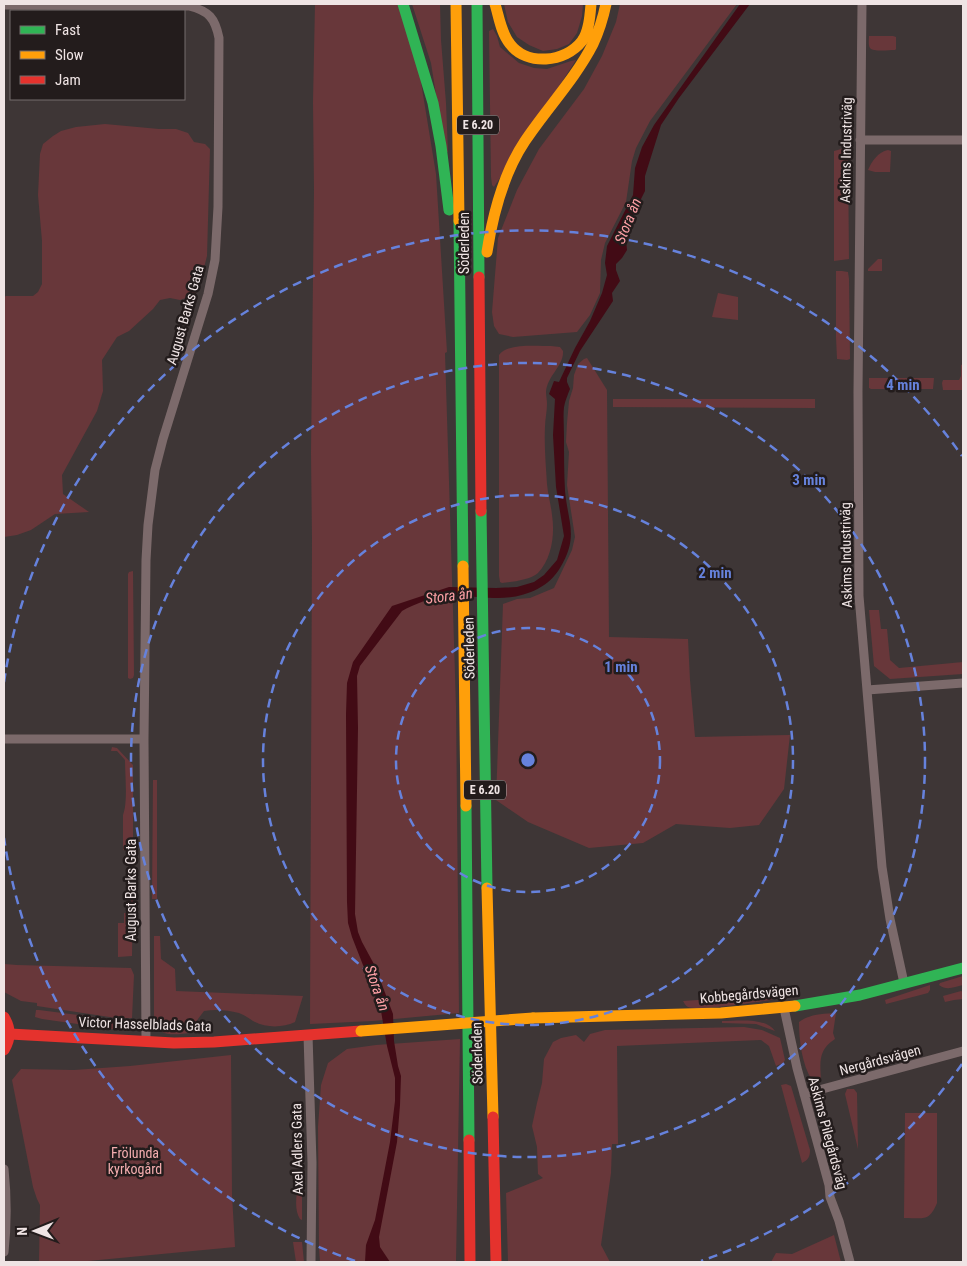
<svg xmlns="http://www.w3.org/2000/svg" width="967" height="1266" viewBox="0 0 967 1266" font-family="'Roboto Condensed',sans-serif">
  <rect width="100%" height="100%" fill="#3e3636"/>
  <path fill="#68373a" d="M 315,4 L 399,4 L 419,70 L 436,174 L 447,352 L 445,353 L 456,707 L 459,1013 L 373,1021 L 310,1024 L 312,539 L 311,453 L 314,190 L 313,102 Z
    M 412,4 L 440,4 L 441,40 L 446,103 L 448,152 L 445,151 L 431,63 Z
    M 504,4 L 583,4 L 582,16 L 577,33 L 569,44 L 557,49 L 543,51 L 529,45 L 517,37 L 508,22 Z
    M 620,4 L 737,4 L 650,121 L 636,148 L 632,161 L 626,202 L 605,243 L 601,260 L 600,293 L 590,315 L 577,332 L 513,337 L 499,334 L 494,326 L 492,312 L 498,238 L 517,190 L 539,149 L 584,89 L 602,56 L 616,22 Z
    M 493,29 L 497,36 L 500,47 L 519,63 L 534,68 L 547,69 L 571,61 L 576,60 L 494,187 L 492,185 L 491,177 L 489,31 Z
    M 869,36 L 893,36 L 896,37 L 896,49 L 895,50 C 889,50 873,52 870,48 C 868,45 869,39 869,36 Z
    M 105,124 L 159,129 L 176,129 L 188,133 L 194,142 L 205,144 L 210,149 L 207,256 L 198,291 L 189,297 L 180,300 L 170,298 L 160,300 L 153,309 L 129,331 L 117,337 L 102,360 L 103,391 L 97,411 L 62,475 L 63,494 L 89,512 L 55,514 L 31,530 L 17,535 L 4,537 L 4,297 L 6,296 L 33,296 L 38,292 L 42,284 L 42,241 L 38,195 L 40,154 L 43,144 L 53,136 L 61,131 L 76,127 Z
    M 845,148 L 848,149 L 848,151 L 849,259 L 834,261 L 834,151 Z
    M 888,150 L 891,151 L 890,172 L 875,172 L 868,170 C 872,161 878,152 888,150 Z
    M 878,259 L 882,259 L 882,271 L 868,271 L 868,269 Z
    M 836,271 L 842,271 L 848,272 L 849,279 L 850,359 L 847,360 L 837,359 L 836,337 Z
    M 718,293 L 738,297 L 738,320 L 712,317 Z
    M 551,346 L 560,347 L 563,351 C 564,366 547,376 546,392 C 546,396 547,400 547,404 C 547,412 545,419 545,427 C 544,446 546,466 547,484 C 548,495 551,505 552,515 C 555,534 552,558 538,573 C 530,580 512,582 502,583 L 500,582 L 499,576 L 499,355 C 507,343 537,346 551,346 Z
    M 587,358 L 607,390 L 609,637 L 688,639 L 690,680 L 695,737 L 790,735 L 784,789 L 759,825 L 730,828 L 676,824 L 643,843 L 589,848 L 528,822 L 496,800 L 503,604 L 517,599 L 530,598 L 554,588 L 572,550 L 575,537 L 567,485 L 569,452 L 566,442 L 567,423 L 569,401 L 573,388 L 574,375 L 578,364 L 584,359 Z
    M 963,364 L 963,390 L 943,390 L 942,383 L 943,380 L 959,380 L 961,376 L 961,365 Z
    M 869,378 L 934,378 L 933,389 L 871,389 L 869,388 Z
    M 613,399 L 815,399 L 815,408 L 613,407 Z
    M 133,571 L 134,675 L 133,678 L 130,679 L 128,678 L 128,574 L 129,572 Z
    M 869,610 L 879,610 L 881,629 L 887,629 L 890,660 L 899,668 L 963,662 L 963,674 L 890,679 L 874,666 Z
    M 112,747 L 117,748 L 133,765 L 133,845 L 132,851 L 123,850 L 123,815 C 128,802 125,775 125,760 L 117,751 L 111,751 Z
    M 153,780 L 157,780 L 157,899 L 152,899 Z
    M 131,899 L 133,899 L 132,956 L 118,957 L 118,923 L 124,923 L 124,913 L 132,913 Z
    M 154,936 L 160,936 L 161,959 L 175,969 L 176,991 L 303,996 L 295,1022 C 282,1028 266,1028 253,1021 C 249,1018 244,1015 239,1013 C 227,1010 216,1009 204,1011 L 192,1027 L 192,1033 C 177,1034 158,1039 154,1020 Z
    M 4,964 L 17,965 L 131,968 L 134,975 L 132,1018 L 116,1018 L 37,1006 L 37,1003 L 21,1001 L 4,992 Z
    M 963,976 L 963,985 C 954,987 947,991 939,985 L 940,983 Z
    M 930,985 L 930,990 L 928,993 L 886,1004 L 885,1000 Z
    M 961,991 L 963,992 L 963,999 L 954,1000 L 945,1002 L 943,996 Z
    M 773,995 L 774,996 L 771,1000 C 756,1002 700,1011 688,1007 C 685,1005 685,1004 683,1001 Z
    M 36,1010 L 39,1010 L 133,1022 L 127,1029 L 120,1030 L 42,1019 L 35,1017 Z
    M 836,1013 L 833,1033 L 835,1039 C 818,1050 820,1062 821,1080 L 818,1082 L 812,1080 C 802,1065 799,1040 799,1022 C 810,1014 822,1014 836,1013 Z
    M 722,1021 C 738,1021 765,1017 775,1031 L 756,1024 L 722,1023 Z
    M 744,1027 L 762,1030 L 780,1038 L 785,1060 L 783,1063 L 776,1066 L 769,1046 L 761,1040 L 617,1046 L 618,1144 L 612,1144 L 611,1173 L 601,1245 L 610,1262 L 508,1262 L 506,1193 L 543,1178 L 538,1174 L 537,1147 L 532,1126 L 537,1103 L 542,1083 L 544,1059 L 553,1042 L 561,1038 L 576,1035 L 584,1042 L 590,1034 L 605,1030 Z
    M 460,1039 L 456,1262 L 320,1262 L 319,1249 L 318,1127 L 321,1085 L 328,1063 L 347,1049 L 376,1045 Z
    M 231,1055 L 232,1195 L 235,1247 L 78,1262 L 39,1262 L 40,1205 L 37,1199 L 33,1187 L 12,1080 L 21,1069 L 74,1070 L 130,1066 Z
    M 786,1084 L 791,1086 L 810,1150 C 810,1157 808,1160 802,1163 L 781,1085 Z
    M 847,1089 L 854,1089 L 857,1093 L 858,1149 L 845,1094 Z
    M 905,1113 L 937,1113 L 937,1203 C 929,1222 924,1218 904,1218 Z
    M 302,1182 L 302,1220 L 300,1219 C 294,1210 296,1194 299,1184 Z
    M 834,1235 L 841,1262 L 771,1262 L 776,1253 L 792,1254 Z
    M 293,1242 L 302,1242 L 304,1262 L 296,1262 Z"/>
  <path fill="#420b15" d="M 740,4 L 750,4 L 679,98 L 661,125 L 645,176 L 645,191 L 628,225 L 626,239 L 627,250 L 622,258 L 616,264 L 616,270 L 620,281 L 612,293 L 613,301 L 580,351 L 567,378 L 567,382 L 570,389 C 568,394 565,401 564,407 C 563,416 564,427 564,437 C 564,455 564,473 565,491 C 568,523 579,537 560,568 C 547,590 520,599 494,598 C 479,598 464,595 449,595 C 435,596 414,604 402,611 L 360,666 L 357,676 L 358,728 L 355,914 L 358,932 L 362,942 L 375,966 L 393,1014 L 394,1041 L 398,1066 L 401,1076 L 400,1105 L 397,1142 L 379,1237 L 380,1247 L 390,1262 L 365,1262 L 366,1245 L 375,1220 L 390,1142 L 395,1101 L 395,1078 L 387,1046 L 381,1011 L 352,937 L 348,923 L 347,902 L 346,714 L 347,683 L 353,662 L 392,606 L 449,587 L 496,588 L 517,587 L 534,582 L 544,575 L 557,560 L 564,536 L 556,487 L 553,435 L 555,399 L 549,394 L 554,381 L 559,382 L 575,348 L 590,321 L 602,293 L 607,275 L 605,263 L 607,246 L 633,195 L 635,168 L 642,147 L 654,125 Z"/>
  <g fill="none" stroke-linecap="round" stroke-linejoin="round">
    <path stroke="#7c6a6b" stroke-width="9" d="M 862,4 L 858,392 L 859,596 L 882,867 L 890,919 L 904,983
      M 4,5 L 189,6 C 209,11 215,18 219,38 L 218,207 L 215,260 L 208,294 L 163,439 L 155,470 L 148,525 L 146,560 L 144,739 L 146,1041
      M 860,140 L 963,140
      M 867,690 L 963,683
      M 4,739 L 144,739
      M 784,1008 L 797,1068 L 829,1185 L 830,1197 L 839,1221 L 850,1262
      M 308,1035 L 312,1163 L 311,1262
      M 804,1094 L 963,1051
      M 4,1169 C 7,1198 7,1224 4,1252"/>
    <path stroke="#30b455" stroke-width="11" d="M 403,4 L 433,103 L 441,146 L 449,210
      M 477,4 L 479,277
      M 459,221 L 463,566
      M 481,511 L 487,888
      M 466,806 L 469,1140
      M 795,1006 L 860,995 L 963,968"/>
    <path stroke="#ff9f0a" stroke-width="11" d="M 456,4 L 459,221
      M 495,4 C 499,17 501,33 510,44 C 527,66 565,63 582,41 C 589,31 590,16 591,4
      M 487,252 C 493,213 503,174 525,141 C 547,108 575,79 593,44 C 599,31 603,18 606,4
      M 463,566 L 466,806
      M 487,888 L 493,1117
      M 533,1018 L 721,1013 L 795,1006"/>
    <path stroke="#e5322d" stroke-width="11" d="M 479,277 L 481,511
      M 4,1017 C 11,1029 11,1038 4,1050
      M 10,1034 L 174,1043 L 214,1042 L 361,1031
      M 493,1117 L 496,1262
      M 469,1140 L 470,1262"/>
    <path stroke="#ff9f0a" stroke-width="11" d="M 361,1031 L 533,1018"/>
  </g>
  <g fill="none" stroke="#6682dc" stroke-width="2.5" stroke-dasharray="9 6">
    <circle cx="528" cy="760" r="132"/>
    <circle cx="528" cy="760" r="265"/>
    <circle cx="528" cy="760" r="397"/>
    <path d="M962 1064A530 530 0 0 1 701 1261M355 1261A530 530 0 0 1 4 838M4 682A530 530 0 0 1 962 456"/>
  </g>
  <g text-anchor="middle" stroke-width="5" stroke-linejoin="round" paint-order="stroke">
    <g fill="#231c1c" stroke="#b2a8a8" stroke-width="1">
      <rect x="457" y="115.5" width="42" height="19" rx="4"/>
      <rect x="464" y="780.5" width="42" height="19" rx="4"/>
    </g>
    <g font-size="12" font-weight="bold" fill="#efe4e4">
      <text x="478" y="129">E 6.20</text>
      <text x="485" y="794">E 6.20</text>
    </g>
    <g font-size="14" fill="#efe4e4" stroke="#231c1c">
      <text transform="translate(846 150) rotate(-89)" y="5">Askims Industriväg</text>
      <text transform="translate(464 243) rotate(-90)" y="5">Söderleden</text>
      <text transform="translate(185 315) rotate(-74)" y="5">August Barks Gata</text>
      <text transform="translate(846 555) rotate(-91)" y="5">Askims Industriväg</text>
      <text transform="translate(469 648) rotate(-91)" y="5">Söderleden</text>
      <text transform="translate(131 890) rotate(-90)" y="5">August Barks Gata</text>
      <text transform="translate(749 994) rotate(-5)" y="5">Kobbegårdsvägen</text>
      <text transform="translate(145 1024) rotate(2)" y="5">Victor Hasselblads Gata</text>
      <text transform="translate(477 1053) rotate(-91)" y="5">Söderleden</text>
      <text transform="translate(880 1060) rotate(-15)" y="5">Nergårdsvägen</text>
      <text transform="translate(828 1133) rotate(75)" y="5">Askims Pilegårdsväg</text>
      <text transform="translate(297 1149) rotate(-91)" y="5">Axel Adlers Gata</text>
    </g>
    <g font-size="14" fill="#f4adaf" stroke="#231c1c">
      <text x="135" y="1158">Frölunda<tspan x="135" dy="16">kyrkogård</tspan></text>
    </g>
    <g font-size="15" font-style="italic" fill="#ffa1a6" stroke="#231c1c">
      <text transform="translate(628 221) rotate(-68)" y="5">Stora ån</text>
      <text transform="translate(449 596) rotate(-7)" y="5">Stora ån</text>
      <text transform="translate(377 988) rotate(71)" y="5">Stora ån</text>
    </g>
  </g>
  <circle cx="528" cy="760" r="8" fill="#6682dc" stroke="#231c1c" stroke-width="2.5"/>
  <g font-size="15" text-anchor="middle" font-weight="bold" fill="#6682dc" stroke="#231c1c" stroke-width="5" stroke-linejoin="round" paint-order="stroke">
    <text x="903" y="390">4 min</text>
    <text x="809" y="485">3 min</text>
    <text x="715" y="578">2 min</text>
    <text x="621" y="672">1 min</text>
  </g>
  <rect width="967" height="1266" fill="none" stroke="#efe4e4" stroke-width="10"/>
  <rect x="10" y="10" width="175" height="90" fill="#231c1c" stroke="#756c6c"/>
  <rect x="20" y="26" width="25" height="8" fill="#30b455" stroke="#756c6c"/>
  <text x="55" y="35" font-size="15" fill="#efe4e4">Fast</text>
  <rect x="20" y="51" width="25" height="8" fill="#ff9f0a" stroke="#756c6c"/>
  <text x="55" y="60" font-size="15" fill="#efe4e4">Slow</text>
  <rect x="20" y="76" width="25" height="8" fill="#e5322d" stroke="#756c6c"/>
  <text x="55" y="85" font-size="15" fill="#efe4e4">Jam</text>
  <g transform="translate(35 1231) rotate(269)" stroke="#231c1c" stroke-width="4" paint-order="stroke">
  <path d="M0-4L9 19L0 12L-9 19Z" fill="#efe4e4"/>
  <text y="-8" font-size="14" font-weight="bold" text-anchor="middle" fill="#efe4e4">N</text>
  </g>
</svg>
